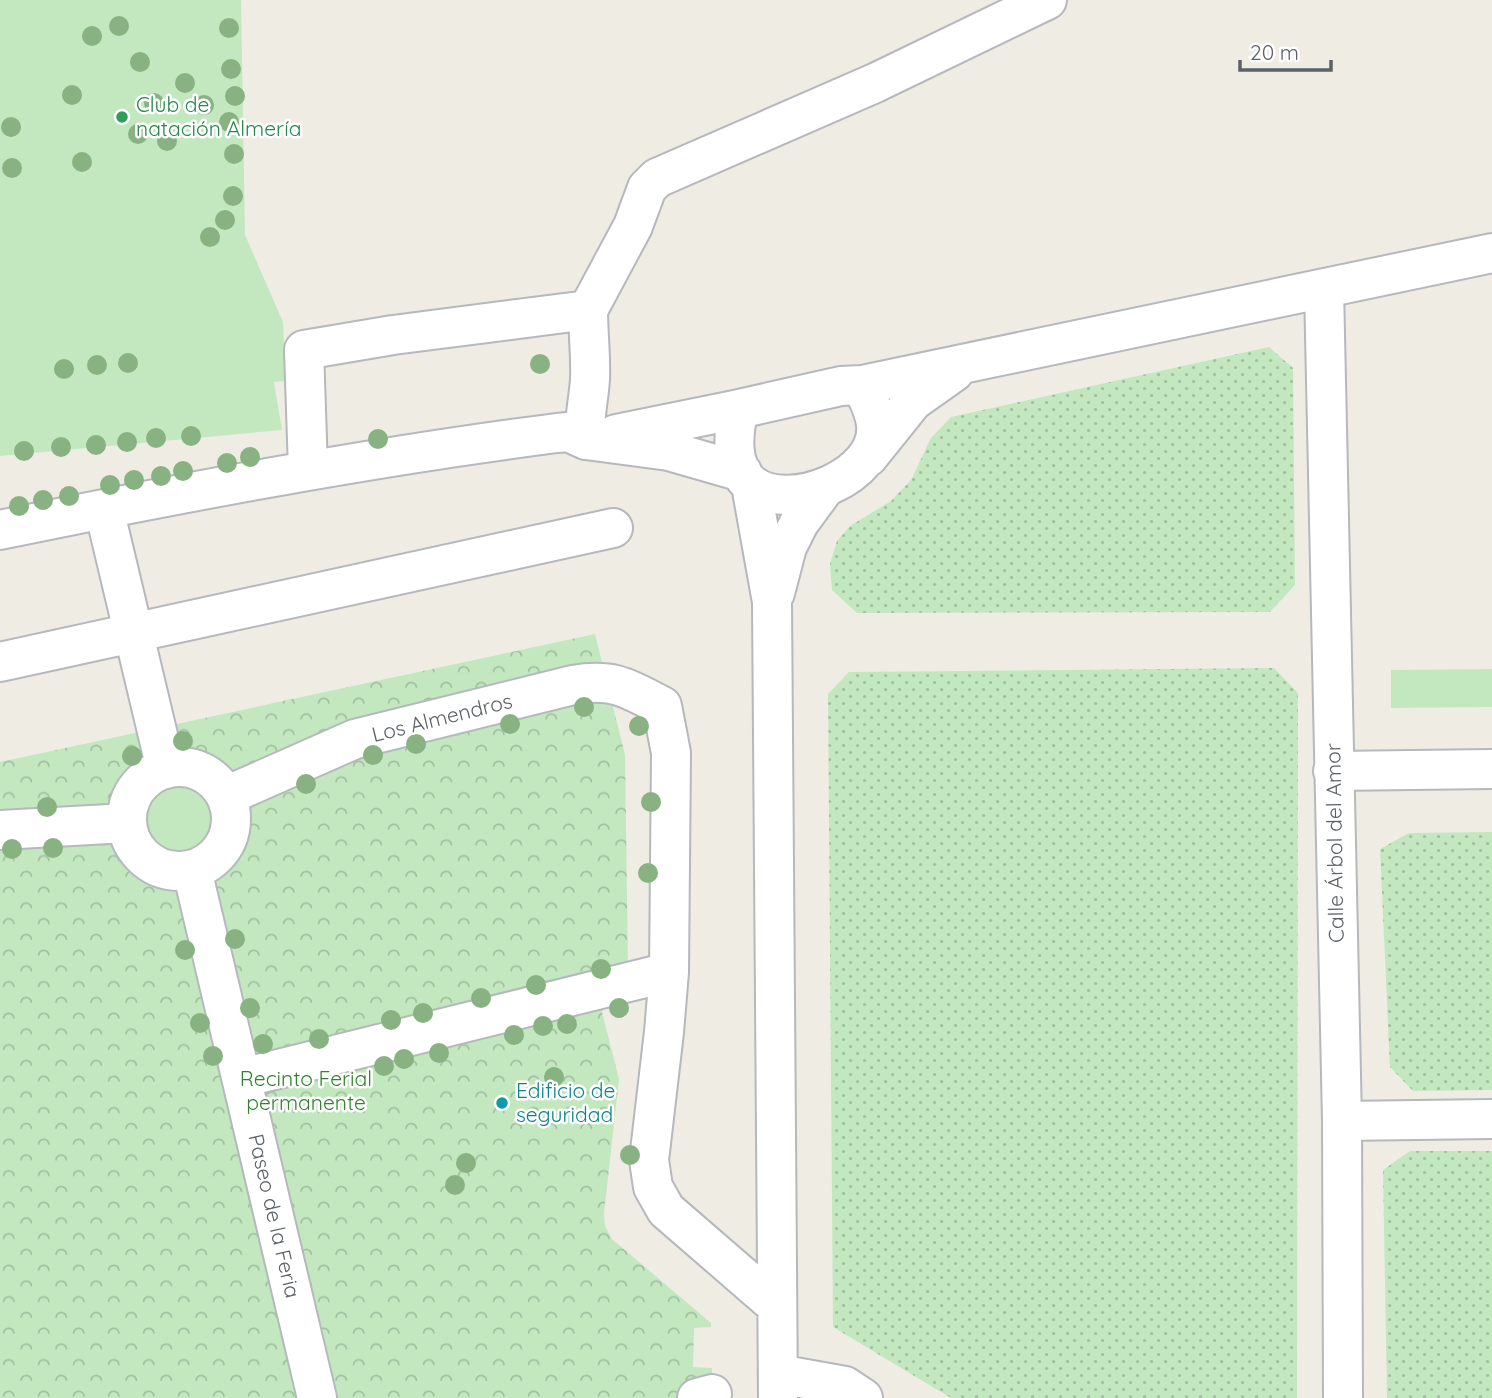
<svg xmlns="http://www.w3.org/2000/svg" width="1492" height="1398" viewBox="0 0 1492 1398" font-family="Quicksand,sans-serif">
  <defs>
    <pattern id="grass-dots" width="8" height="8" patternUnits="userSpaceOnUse" patternTransform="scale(1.75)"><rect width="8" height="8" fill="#c3e8c0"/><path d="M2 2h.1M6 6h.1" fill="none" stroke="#a2bfa0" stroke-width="1.8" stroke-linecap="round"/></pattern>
    <pattern id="forest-crowns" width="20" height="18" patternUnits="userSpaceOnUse" patternTransform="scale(1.75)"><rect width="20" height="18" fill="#c3e8c0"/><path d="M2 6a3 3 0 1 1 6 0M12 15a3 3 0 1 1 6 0" fill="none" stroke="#a2bfa0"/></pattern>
  </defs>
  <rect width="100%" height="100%" fill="#efece4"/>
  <path fill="url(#grass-dots)" d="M 1269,347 L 1293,368 L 1295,585 L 1270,612 L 857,613 L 832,590 L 830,564 L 837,541 L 850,526 L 891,501 L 911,480 L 931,438 L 951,417 Z
    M 1274,668 L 1298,693 L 1297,1398 L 951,1398 L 833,1327 L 828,694 L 849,672 Z
    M 1492,832 L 1492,1090 L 1413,1091 L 1390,1067 L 1380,849 L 1409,833 Z
    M 1410,1151 L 1492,1151 L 1492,1398 L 1387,1398 L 1383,1170 Z"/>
  <path fill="url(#forest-crowns)" d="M 595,634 L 625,755 L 628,966 L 607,996 L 602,1012 L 619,1079 L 604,1213 L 605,1226 L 612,1239 L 711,1323 L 711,1327 L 694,1328 L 693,1367 L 712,1368 L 712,1398 L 0,1398 L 0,762 Z"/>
  <path fill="#c3e8c0" d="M 0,0 L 241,0 L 245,235 L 283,322 L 285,381 L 274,382 L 282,430 L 0,456 Z
    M 1492,669 L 1492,707 L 1391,708 L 1391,670 Z
    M144 819a33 33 0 1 1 66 0a33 33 0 1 1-66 0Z"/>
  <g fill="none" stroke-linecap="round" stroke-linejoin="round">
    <defs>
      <path id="minor" d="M 1324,288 L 1342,1121 L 1343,1398
        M 588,310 L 633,226 L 647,188 L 657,178 L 875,83 L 1047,0
        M 862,385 L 1492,253
        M 862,385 C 867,398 875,411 876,425 C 881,477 789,513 752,485 C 729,468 733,432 739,409 L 841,386 Z
        M 616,434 L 739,409
        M 868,457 L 913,401 L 954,372
        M 308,470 L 304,350 L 393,335 L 588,310 C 588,333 591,356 590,379 C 589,399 583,420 586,440
        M 751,485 L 772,602 L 778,1398
        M 104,509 L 166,769
        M 0,530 C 185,492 370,457 557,433 L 568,432 L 586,440 L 669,451 L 742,472
        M 775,593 L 787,547 L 799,523 L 824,489
        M 0,662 L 613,528
        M127 819a52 52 0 1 1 104 0a52 52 0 1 1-104 0Z
        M 1333,771 L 1492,769
        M 226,796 L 355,739 L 573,685 C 614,678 627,688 662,706 L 671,753 L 669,972 L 664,1032 L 649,1160 L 653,1187 L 666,1210 L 777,1306
        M 0,830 L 127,823
        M 192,870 L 317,1398
        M 242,1078 L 669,972
        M 1342,1121 L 1492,1119
        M 778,1374 L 845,1386 L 863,1398
        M 697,1398 L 712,1394"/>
    </defs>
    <use href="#minor" stroke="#b5b8bc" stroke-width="42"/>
    <use href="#minor" stroke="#fff" stroke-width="38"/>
  </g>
  <g fill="#88b281">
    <circle cx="119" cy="26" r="10"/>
    <circle cx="229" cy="28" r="10"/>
    <circle cx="92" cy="36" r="10"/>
    <circle cx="140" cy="62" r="10"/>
    <circle cx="231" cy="69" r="10"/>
    <circle cx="185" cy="83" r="10"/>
    <circle cx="72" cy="95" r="10"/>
    <circle cx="235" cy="96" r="10"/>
    <circle cx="154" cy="103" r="10"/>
    <circle cx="204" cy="105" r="10"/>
    <circle cx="229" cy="122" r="10"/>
    <circle cx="11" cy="127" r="10"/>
    <circle cx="138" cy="134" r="10"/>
    <circle cx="167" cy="141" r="10"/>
    <circle cx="234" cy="154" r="10"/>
    <circle cx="82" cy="162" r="10"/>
    <circle cx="12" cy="168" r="10"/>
    <circle cx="233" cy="196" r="10"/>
    <circle cx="225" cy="220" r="10"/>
    <circle cx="210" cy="237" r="10"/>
    <circle cx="128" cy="363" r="10"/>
    <circle cx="540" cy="364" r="10"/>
    <circle cx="97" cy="365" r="10"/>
    <circle cx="64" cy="369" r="10"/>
    <circle cx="191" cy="436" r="10"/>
    <circle cx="156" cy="438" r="10"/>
    <circle cx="378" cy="439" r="10"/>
    <circle cx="127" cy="442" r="10"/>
    <circle cx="96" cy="445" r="10"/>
    <circle cx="61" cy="447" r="10"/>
    <circle cx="24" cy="451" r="10"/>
    <circle cx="250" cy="457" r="10"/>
    <circle cx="227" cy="463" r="10"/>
    <circle cx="183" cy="471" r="10"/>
    <circle cx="161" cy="476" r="10"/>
    <circle cx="134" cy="480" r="10"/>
    <circle cx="110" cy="485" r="10"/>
    <circle cx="69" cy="496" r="10"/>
    <circle cx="43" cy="500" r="10"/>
    <circle cx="19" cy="506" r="10"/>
    <circle cx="584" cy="707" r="10"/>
    <circle cx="510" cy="724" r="10"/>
    <circle cx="639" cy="726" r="10"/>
    <circle cx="183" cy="741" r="10"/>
    <circle cx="416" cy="744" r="10"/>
    <circle cx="373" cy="755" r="10"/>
    <circle cx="132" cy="756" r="10"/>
    <circle cx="306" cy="784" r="10"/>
    <circle cx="651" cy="802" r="10"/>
    <circle cx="47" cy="807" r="10"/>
    <circle cx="53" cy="848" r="10"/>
    <circle cx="12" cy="849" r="10"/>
    <circle cx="648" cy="873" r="10"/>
    <circle cx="235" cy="939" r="10"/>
    <circle cx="185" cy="950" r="10"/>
    <circle cx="601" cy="969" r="10"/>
    <circle cx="536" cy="985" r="10"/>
    <circle cx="481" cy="998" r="10"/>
    <circle cx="250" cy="1008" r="10"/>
    <circle cx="619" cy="1008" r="10"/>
    <circle cx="423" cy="1013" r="10"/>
    <circle cx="391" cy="1020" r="10"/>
    <circle cx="200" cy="1023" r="10"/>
    <circle cx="567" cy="1024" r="10"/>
    <circle cx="543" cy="1026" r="10"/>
    <circle cx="514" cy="1035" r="10"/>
    <circle cx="319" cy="1039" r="10"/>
    <circle cx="263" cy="1044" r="10"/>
    <circle cx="439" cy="1053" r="10"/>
    <circle cx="213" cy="1056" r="10"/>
    <circle cx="404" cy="1059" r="10"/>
    <circle cx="384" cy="1066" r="10"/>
    <circle cx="554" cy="1077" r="10"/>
    <circle cx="630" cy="1155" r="10"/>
    <circle cx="466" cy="1163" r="10"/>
    <circle cx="455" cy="1185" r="10"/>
  </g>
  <circle fill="#2e9e5b" stroke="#fff" stroke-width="2.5" cx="122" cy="117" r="7"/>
  <circle fill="#0f9aa8" stroke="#fff" stroke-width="2.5" cx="502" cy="1103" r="7"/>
  <g text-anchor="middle" stroke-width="5" stroke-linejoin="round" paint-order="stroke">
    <g font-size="21" fill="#27864d" stroke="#fff" text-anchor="start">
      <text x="136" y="112">Club de<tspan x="136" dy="24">natación Almería</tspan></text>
    </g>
    <g font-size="21" fill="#5c6166" stroke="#fff">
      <text transform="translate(442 718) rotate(-14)" y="7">Los Almendros</text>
      <text transform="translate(1335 843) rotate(-91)" y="7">Calle Árbol del Amor</text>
      <text transform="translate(274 1216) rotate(77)" y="7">Paseo de la Feria</text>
    </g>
    <g font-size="21" fill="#338230" stroke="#fff">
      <text x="306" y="1086">Recinto Ferial<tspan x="306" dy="24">permanente</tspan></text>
    </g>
    <g font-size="21" fill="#0d838f" stroke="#fff" text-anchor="start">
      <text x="516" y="1098">Edificio de<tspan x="516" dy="24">seguridad</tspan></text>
    </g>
  </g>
  <path d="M1240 60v10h91v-10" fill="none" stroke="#5c6166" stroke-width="3.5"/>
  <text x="1250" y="60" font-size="21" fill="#5c6166" stroke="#ffffff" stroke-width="5" paint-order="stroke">20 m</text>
</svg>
